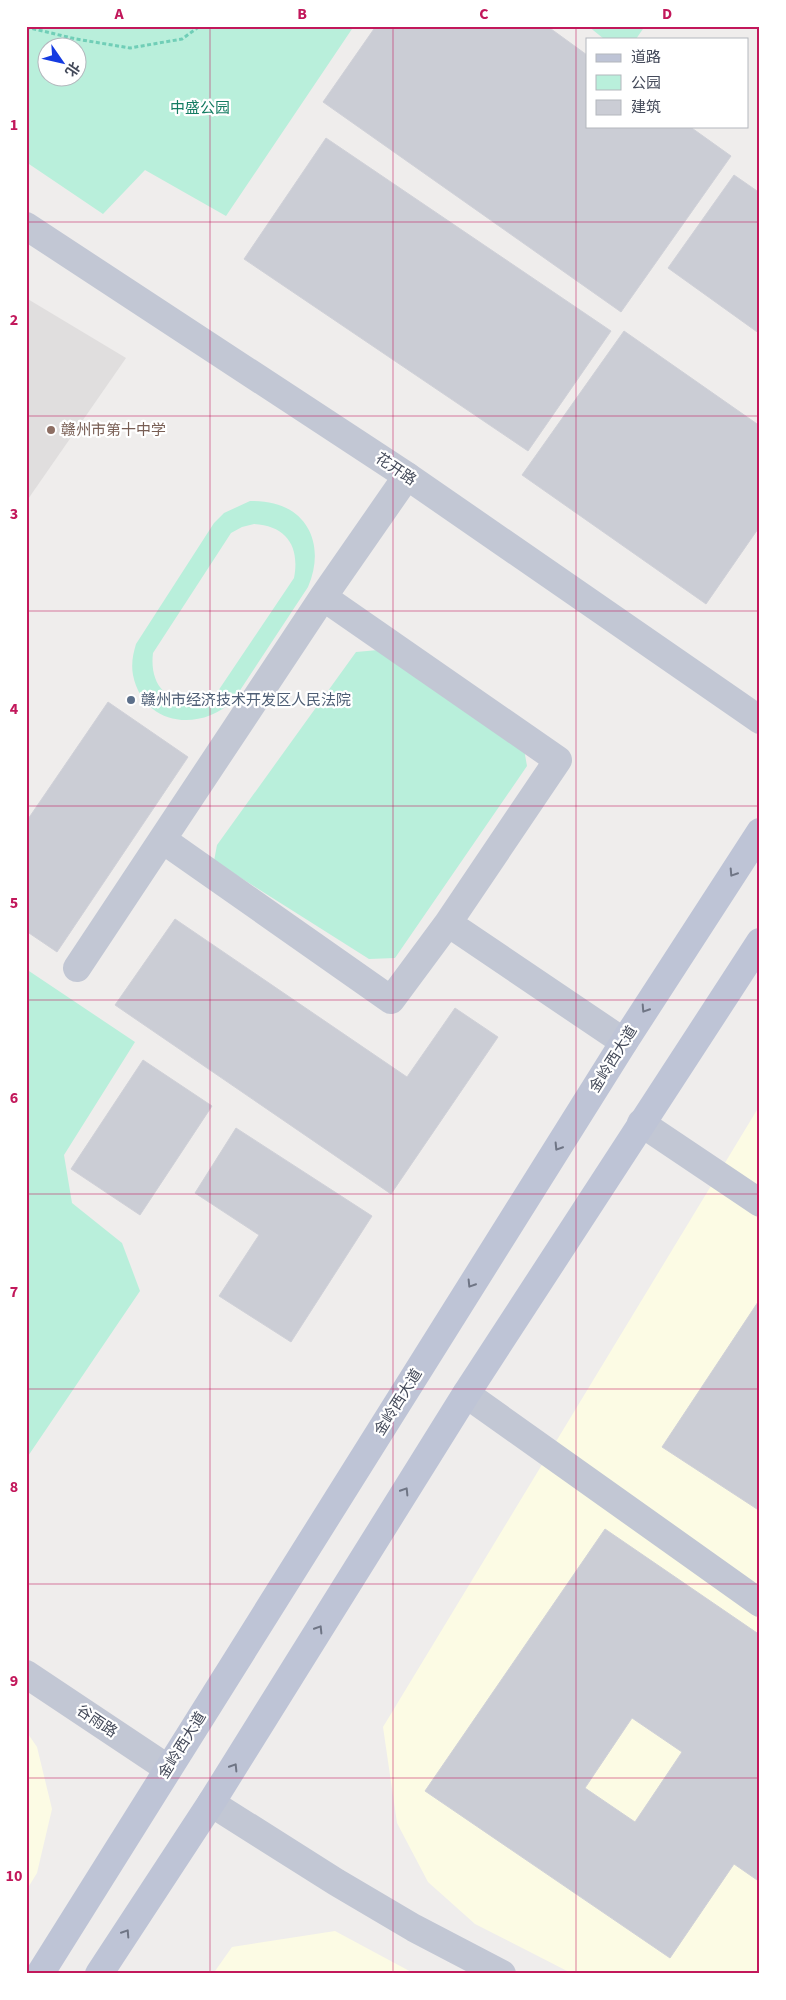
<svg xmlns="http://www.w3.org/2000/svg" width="786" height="2000" viewBox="0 0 786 2000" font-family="'Source Sans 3','Noto Sans SC',sans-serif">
  <rect width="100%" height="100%" fill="#efedec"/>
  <path fill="#fcfbe4" d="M 760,1105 L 760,1974 L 573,1974 L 475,1924 L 428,1882 L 397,1823 L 383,1727 Z
    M 26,1731 L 37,1747 L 52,1809 L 37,1873 L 26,1891 Z
    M 335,1931 L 415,1974 L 213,1974 L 232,1947 Z"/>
  <path fill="#e0dede" d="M 26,298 L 126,358 L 26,502 Z"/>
  <path fill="#b9efdb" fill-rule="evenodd" d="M 26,26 L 354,26 L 226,216 L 145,170 L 103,214 L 26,162 ZM 48,48 L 78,48 L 78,78 L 48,78 Z
    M 588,26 L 645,26 L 636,39 L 604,39 Z
    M 250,501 C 303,499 328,540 308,587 L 233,701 C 198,733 143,725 133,675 C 131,664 133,654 136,644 L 214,523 L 224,513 ZM 254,524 C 287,526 300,547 294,578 L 216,694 C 180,712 148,694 153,653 L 231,533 L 242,527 Z
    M 378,650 L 524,749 L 527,766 L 395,958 L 369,959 L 214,861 L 217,845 L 356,652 Z
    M 26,969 L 135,1042 L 64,1155 L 72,1203 L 122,1243 L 140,1291 L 26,1459 Z"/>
  <path fill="#cbcdd5" stroke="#d0d1d8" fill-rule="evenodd" d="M 376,26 L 547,26 L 587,55 L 587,126 L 689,126 L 731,156 L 621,312 L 323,102 Z
    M 326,138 L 611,331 L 528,451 L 244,259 Z
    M 734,175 L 760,193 L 760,334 L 668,268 Z
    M 624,331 L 760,426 L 760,526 L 706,604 L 522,475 Z
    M 108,702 L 188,757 L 57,952 L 26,931 L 26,822 Z
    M 175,919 L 407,1077 L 455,1008 L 498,1037 L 391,1194 L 115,1005 Z
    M 143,1060 L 212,1106 L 140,1215 L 71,1169 Z
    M 236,1128 L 372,1216 L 291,1342 L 219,1296 L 259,1235 L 195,1193 Z
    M 760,1299 L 760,1511 L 662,1447 Z
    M 605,1529 L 760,1635 L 760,1882 L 734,1864 L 670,1958 L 425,1791 ZM 632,1718 L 682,1752 L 635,1822 L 585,1788 Z"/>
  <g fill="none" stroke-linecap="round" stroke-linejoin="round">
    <path stroke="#70ceb7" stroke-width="3" stroke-dasharray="4 2.5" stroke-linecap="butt" d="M 26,27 L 76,39 L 130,48 L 182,39 L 200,26"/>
    <path stroke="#c2c7d4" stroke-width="28" d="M 163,840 L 391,1000 L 448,923 L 558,760 L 323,597
      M 448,923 L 624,1042
      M 77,968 L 323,597 L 407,476
      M 641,1123 L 760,1203
      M 466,1394 L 760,1603"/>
    <path stroke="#c2c7d4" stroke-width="28" d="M 26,226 L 407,476 L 760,720
      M 26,1674 L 167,1768
      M 211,1803 L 336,1882 L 414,1928 L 502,1974"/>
    <path stroke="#bec4d6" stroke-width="28" d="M 40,1974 L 624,1042 L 760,832
      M 99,1974 L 211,1803 L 466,1394 L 760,942"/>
  </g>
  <defs><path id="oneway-chevron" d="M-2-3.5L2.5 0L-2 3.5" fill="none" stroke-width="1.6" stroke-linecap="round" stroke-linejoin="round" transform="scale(1.25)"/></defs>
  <g stroke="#6f7585">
    <use href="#oneway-chevron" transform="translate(733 873) rotate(123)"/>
    <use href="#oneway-chevron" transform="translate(645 1009) rotate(123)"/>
    <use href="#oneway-chevron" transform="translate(558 1147) rotate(122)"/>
    <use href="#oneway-chevron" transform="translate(471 1284) rotate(122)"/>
    <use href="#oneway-chevron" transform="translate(405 1491) rotate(-58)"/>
    <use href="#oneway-chevron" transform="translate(319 1629) rotate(-58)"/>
    <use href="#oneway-chevron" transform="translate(234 1767) rotate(-58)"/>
    <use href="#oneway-chevron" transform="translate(126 1933) rotate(-57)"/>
  </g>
  <path fill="none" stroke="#c2185b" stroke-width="1" stroke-opacity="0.55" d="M 210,26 L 210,1974M 393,26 L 393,1974M 576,26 L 576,1974M 26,222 L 760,222M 26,416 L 760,416M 26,611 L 760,611M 26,806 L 760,806M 26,1000 L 760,1000M 26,1194 L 760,1194M 26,1389 L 760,1389M 26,1584 L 760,1584M 26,1778 L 760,1778"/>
  <circle fill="#8d6e63" stroke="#fff" stroke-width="2" cx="51" cy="430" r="5"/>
  <circle fill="#5c6f8a" stroke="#fff" stroke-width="2" cx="131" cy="700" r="5"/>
  <g text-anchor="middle" stroke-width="4.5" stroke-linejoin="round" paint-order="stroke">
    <g font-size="15" fill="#147c62" stroke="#fff">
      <text x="200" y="113">中盛公园</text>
    </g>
    <g font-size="15" fill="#785e54" stroke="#fff" text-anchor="start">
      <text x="61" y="435">赣州市第十中学</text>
    </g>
    <g font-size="15" fill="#444a5a" stroke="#fff">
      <text transform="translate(396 469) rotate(34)" y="5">花开路</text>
      <text transform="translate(613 1059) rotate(-58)" y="5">金岭西大道</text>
      <text transform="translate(398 1402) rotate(-58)" y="5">金岭西大道</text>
      <text transform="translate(97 1721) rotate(34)" y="5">谷雨路</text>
      <text transform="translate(182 1745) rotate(-58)" y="5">金岭西大道</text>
    </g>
    <g font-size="15" fill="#4e5e75" stroke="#fff" text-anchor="start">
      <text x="141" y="705">赣州市经济技术开发区人民法院</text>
    </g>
  </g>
  <rect width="786" height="2000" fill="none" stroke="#ffffff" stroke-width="55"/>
  <rect x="586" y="38" width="162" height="90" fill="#ffffff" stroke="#b4b7bd"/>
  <rect x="596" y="54" width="25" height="8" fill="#bec4d6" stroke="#b4b7bd"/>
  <text x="631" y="62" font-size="15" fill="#444a5a">道路</text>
  <rect x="596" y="75" width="25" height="15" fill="#b9efdb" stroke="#b4b7bd"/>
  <text x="631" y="88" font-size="15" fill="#444a5a">公园</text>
  <rect x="596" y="100" width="25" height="15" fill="#cbcdd5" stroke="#b4b7bd"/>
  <text x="631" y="112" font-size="15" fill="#444a5a">建筑</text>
  <g transform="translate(62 62) rotate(124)"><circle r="24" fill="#ffffff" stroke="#b4b7bd"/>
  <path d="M0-4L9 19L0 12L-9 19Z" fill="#153be1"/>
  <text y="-8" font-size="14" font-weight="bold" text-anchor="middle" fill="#444a5a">北</text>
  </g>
  <rect x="28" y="28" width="730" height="1944" fill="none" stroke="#c2185b" stroke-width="2"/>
  <g font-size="16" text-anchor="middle" font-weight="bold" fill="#c2185b">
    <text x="119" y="19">A</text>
    <text x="302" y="19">B</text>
    <text x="484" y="19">C</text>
    <text x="667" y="19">D</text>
    <text x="14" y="130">1</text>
    <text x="14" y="325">2</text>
    <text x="14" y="519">3</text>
    <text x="14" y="714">4</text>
    <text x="14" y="908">5</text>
    <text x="14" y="1103">6</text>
    <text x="14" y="1297">7</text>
    <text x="14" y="1492">8</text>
    <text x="14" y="1686">9</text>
    <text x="14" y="1881">10</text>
  </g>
</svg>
